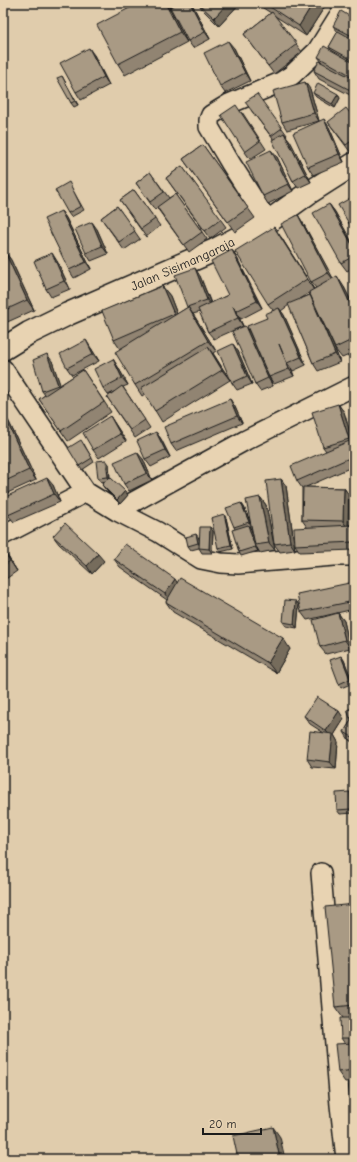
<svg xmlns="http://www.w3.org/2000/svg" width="357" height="1162" viewBox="0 0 357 1162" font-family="'Comic Neue',sans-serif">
  <rect width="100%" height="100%" fill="#e0ccac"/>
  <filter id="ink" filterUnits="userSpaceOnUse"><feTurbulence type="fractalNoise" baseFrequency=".025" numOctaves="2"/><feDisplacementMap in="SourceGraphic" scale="8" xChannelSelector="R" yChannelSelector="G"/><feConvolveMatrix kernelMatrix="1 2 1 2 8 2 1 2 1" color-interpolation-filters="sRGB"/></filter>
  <g filter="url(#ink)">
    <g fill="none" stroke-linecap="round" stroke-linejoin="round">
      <defs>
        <path id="minor" d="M 268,222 L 231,164 L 209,127 L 209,120 L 211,115 L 229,104 L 281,82 L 292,75 L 317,51 L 347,3
          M 3,369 L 86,492 L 117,511 L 158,532 L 201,559 L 221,563 L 238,564 L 334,556 L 354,556
          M 117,511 L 246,440 L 354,386
          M 3,535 L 86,492
          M 321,873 L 340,1105 L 346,1159"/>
        <g id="trunk">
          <path id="s1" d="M 3,349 L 29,333 L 68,314 L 215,250 L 268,222 L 307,194 L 354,164"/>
        </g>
      </defs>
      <use href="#minor" stroke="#1c1c1c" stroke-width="22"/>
      <use href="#trunk" stroke="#1c1c1c" stroke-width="25"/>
      <use href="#minor" stroke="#e8d3b2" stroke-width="19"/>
      <use href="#trunk" stroke="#e8d3b2" stroke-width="22"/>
    </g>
    <path fill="#918472" stroke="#1c1c1c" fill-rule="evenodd" d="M 139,3 L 167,3 L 187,42 L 125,75 L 118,64 Z
      M 198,3 L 240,3 L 219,26 L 202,9 Z
      M 255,3 L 327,3 L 306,36 L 275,16 L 302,52 L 274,74 L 244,34 L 271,13 Z
      M 193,6 L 210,39 L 193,48 L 188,41 Z
      M 354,19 L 354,97 L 319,79 L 314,71 L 322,62 L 318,57 L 331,50 L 329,47 L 338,32 L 333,26 Z
      M 234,48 L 250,81 L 225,93 L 220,86 Z
      M 94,55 L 109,85 L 81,100 L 76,92 Z
      M 64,80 L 78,105 L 74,107 L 71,103 Z
      M 310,89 L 319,121 L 287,130 L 282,122 Z
      M 313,93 L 340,98 L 335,108 L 316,97 Z
      M 251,110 L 282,128 L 287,135 L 286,136 L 290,141 L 311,182 L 298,188 L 293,181 L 273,139 Z
      M 242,112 L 266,149 L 250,159 L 245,152 Z
      M 354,118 L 354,151 L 351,153 L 328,122 Z
      M 329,127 L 344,162 L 313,175 L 308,167 Z
      M 203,145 L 255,218 L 235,232 L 183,159 Z
      M 277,157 L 293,191 L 268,204 L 263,196 Z
      M 182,166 L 226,227 L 210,239 L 166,178 Z
      M 150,172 L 169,198 L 175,194 L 207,239 L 189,252 L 157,208 L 155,210 L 136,183 Z
      M 71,187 L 84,210 L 71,217 L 68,213 Z
      M 134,190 L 160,226 L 146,237 L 120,200 Z
      M 329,204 L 335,212 L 354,246 L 354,267 L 347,271 L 341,263 Z
      M 117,206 L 140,239 L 124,250 L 101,218 Z
      M 61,211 L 66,218 L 91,269 L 74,278 L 69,270 Z
      M 298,215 L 303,223 L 333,279 L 344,287 L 354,307 L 354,353 L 342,358 L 335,349 L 340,362 L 318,371 L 313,363 L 289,305 L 281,311 L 284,315 L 306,365 L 293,371 L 291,368 L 294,376 L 274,384 L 269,377 L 252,338 L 273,386 L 260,391 L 255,384 L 250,333 L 267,318 L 273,310 L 268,304 L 281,237 L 314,289 L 316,288 L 311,282 ZM 309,293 L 310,295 L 299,299 Z
      M 97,229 L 108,254 L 91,261 L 86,253 Z
      M 4,250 L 11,260 L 34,310 L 3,324 L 3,251 Z
      M 232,250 L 237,258 L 262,308 L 241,319 L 238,315 L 243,326 L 214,339 L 208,332 L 200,312 L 193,314 L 216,351 L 213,353 L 230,380 L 162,422 L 145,394 L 142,396 L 135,385 L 120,349 L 114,340 L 162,286 L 170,296 L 177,314 L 188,307 L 200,276 L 211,303 L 228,295 Z
      M 57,261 L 70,289 L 51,297 L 46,289 Z
      M 91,348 L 99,361 L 72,375 L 67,368 Z
      M 238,351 L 252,384 L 237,390 L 232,383 Z
      M 113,359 L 118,367 L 128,385 L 123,387 L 150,428 L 135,438 L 107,397 L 114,392 L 108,395 L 103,388 Z
      M 52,361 L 60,385 L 83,370 L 111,412 L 68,441 L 39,399 L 45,395 L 42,391 Z
      M 230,399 L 235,407 L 242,423 L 176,451 L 171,444 Z
      M 338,404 L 344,412 L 352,440 L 354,439 L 354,483 L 351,479 L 354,466 L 306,487 L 344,488 L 349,495 L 348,525 L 352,525 L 354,527 L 354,550 L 300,552 L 295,545 L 307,527 L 302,520 L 302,488 L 297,481 L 326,451 L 323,447 Z
      M 3,413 L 9,422 L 36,480 L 3,495 Z
      M 110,416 L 126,441 L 99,458 L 93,450 Z
      M 156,432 L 161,439 L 170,457 L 151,467 L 145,459 Z
      M 84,444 L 94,462 L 82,470 L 79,466 Z
      M 143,459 L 152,480 L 129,491 L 124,484 Z
      M 109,464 L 110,477 L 128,495 L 120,504 L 105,489 L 102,485 L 106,481 L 101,482 L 98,478 Z
      M 281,479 L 286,486 L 295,550 L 280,552 L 274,544 Z
      M 53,485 L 60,502 L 14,522 L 8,515 Z
      M 260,497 L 266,505 L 275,550 L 260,553 L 257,548 L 258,551 L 241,556 L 239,552 L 235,529 L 234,527 L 241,503 L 244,507 L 251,524 ZM 249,526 L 251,526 L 253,537 L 251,529 Z
      M 226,518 L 233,549 L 220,552 L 218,548 Z
      M 213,531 L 212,553 L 202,553 L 199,548 L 191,550 L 188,546 L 199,538 L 200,541 Z
      M 53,536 L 104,561 L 92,574 L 59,544 Z
      M 3,549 L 17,571 L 3,581 Z
      M 114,559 L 177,582 L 290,649 L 276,673 L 173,612 L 166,602 L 167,600 L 120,567 Z
      M 354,582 L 354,609 L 307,620 L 301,612 Z
      M 296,601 L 299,605 L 297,628 L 286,626 L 283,622 Z
      M 338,613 L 344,621 L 350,648 L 326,654 L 320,647 Z
      M 354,633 L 354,648 L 349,641 Z
      M 341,656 L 344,660 L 353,683 L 341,688 L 339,684 Z
      M 354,707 L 354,743 L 349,740 L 344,732 L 351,720 L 350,718 Z
      M 304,716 L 344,719 L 334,735 L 338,742 L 336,769 L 312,767 L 307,759 L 324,733 L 310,724 Z
      M 350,792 L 353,796 L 354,813 L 340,814 L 337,810 Z
      M 354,904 L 354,1081 L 345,1082 L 338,1072 L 345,1044 L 341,1038 L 343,1018 L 335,1007 Z"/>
    <path fill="#766c5c" stroke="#1c1c1c" d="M 165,3 L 167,3 L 187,42 L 180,32 Z
      M 190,3 L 191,3 L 193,6 L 210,39 L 205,32 Z
      M 228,3 L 240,3 L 219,26 L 214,18 Z
      M 313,3 L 327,3 L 306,36 L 299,26 Z
      M 228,41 L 234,48 L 250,81 L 245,73 Z
      M 89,48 L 94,55 L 109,85 L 104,77 Z
      M 62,76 L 64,80 L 78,105 L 75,101 Z
      M 305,82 L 310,89 L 319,121 L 314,113 Z
      M 338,94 L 340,98 L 335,108 L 332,104 Z
      M 324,119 L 329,127 L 344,162 L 339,154 Z
      M 284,133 L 290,141 L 311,182 L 305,174 Z
      M 271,150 L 277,157 L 293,191 L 288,184 Z
      M 329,204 L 335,212 L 354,246 L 354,248 Z
      M 61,211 L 66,218 L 91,269 L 86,262 Z
      M 298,215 L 303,223 L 334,280 L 328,273 Z
      M 92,222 L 97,229 L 108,254 L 102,246 Z
      M 274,227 L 281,237 L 314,290 L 307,279 Z
      M 4,250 L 11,260 L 34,310 L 27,300 Z
      M 232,250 L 237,258 L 262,308 L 257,301 Z
      M 52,253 L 57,261 L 70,289 L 64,281 Z
      M 195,268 L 200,276 L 212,307 L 207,300 Z
      M 337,276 L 344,287 L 354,307 L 354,312 Z
      M 162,286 L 170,296 L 181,325 L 174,314 Z
      M 311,294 L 316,302 L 340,362 L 335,354 Z
      M 233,306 L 238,315 L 243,326 L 238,318 Z
      M 188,307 L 195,317 L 216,351 L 208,341 Z
      M 279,308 L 284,315 L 306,365 L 301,357 Z
      M 245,326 L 250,333 L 273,386 L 268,378 Z
      M 86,340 L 91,348 L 99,361 L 93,354 Z
      M 233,344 L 238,351 L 252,384 L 247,376 Z
      M 279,344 L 287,363 L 291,368 L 294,376 L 289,369 Z
      M 208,347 L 215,357 L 230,380 L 222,370 Z
      M 47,354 L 52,361 L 63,393 L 58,385 Z
      M 113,359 L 118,367 L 128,385 L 122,378 Z
      M 230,399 L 235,407 L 242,423 L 237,416 Z
      M 338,404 L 344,412 L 354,446 L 349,439 Z
      M 3,413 L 9,422 L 36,480 L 29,470 Z
      M 110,416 L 115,424 L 126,441 L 120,434 Z
      M 156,432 L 161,439 L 170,457 L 165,450 Z
      M 137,452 L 143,459 L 152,480 L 147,473 Z
      M 106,460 L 109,464 L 110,481 L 108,477 Z
      M 47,478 L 53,485 L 60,502 L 54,494 Z
      M 281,479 L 286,486 L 295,550 L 290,542 Z
      M 344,488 L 349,495 L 348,529 L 343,521 Z
      M 125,491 L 128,495 L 120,504 L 117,500 Z
      M 260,497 L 266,505 L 275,550 L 269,543 Z
      M 241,503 L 244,507 L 252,526 L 249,522 Z
      M 224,514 L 226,518 L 233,549 L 231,545 Z
      M 248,525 L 251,529 L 256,545 L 255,545 L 257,548 L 258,551 L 255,547 Z
      M 352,525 L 354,527 L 354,543 L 353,542 Z
      M 210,527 L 213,531 L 212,553 L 209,549 Z
      M 196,534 L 199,538 L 201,547 L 198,543 Z
      M 3,549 L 17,571 L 3,550 Z
      M 98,554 L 104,561 L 92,574 L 87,566 Z
      M 175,579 L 180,587 L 170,602 L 165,594 Z
      M 296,601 L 299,605 L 297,628 L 294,624 Z
      M 338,613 L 344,621 L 350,648 L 345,640 Z
      M 283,638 L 290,649 L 276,673 L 268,663 Z
      M 341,656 L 344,660 L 353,683 L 350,679 Z
      M 339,711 L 344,719 L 334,735 L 338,742 L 336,769 L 330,762 L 332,738 L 326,731 Z
      M 350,792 L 353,796 L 354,813 L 351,809 Z
      M 273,1127 L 280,1137 L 285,1159 L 280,1159 Z"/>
    <path fill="#a99a84" stroke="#1c1c1c" d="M 139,3 L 165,3 L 180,32 L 118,64 L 97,25 Z
      M 178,3 L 190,3 L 205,32 L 188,41 L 170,7 Z
      M 198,3 L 228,3 L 214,18 Z
      M 264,3 L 313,3 L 299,26 Z
      M 353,3 L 354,3 L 354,11 L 350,8 Z
      M 341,11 L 354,19 L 354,37 L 333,26 Z
      M 272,12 L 297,44 L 268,66 L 244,34 Z
      M 338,31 L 354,40 L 354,61 L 329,47 Z
      M 228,41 L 245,73 L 220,86 L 204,53 Z
      M 324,46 L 354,63 L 354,77 L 318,57 Z
      M 89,48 L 104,77 L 76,92 L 60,63 Z
      M 319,61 L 354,79 L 354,92 L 314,71 Z
      M 62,76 L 75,101 L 71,103 L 57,78 Z
      M 305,82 L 314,113 L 282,122 L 273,91 Z
      M 318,83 L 338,94 L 332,104 L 313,93 Z
      M 257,94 L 282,128 L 271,136 L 245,102 Z
      M 236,105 L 260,141 L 245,152 L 221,115 Z
      M 346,108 L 354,118 L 354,139 L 346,145 L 328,122 Z
      M 324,119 L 339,154 L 308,167 L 293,133 Z
      M 284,133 L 305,174 L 293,181 L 272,140 Z
      M 203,145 L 248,208 L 228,222 L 183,159 Z
      M 271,150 L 288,184 L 263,196 L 246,162 Z
      M 182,166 L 221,219 L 205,231 L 166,178 Z
      M 150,172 L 164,192 L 150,202 L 136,183 Z
      M 69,182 L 81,206 L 68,213 L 55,190 Z
      M 134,190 L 155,219 L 141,229 L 120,200 Z
      M 175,194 L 202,232 L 184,245 L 157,207 Z
      M 354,196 L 354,232 L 338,205 Z
      M 329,204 L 354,248 L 354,256 L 341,263 L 313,213 Z
      M 117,206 L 135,231 L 119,242 L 101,218 Z
      M 61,211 L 86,262 L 69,270 L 44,219 Z
      M 298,215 L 328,273 L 311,282 L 281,224 Z
      M 92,222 L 102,246 L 86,253 L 75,229 Z
      M 274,227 L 307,279 L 268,304 L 235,251 Z
      M 4,250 L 27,300 L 3,311 L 3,251 Z
      M 232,250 L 257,301 L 236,311 L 233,306 L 238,318 L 208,332 L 198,309 L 228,295 L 211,261 Z
      M 52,253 L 64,281 L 46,289 L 34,261 Z
      M 195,268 L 207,300 L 187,307 L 175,275 Z
      M 337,276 L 354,312 L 354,339 L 335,348 L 309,292 Z
      M 162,286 L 174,314 L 114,340 L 102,311 Z
      M 310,295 L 335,354 L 313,363 L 288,304 Z
      M 188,307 L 208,341 L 135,385 L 115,352 Z
      M 279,308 L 301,357 L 287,363 L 279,344 L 289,369 L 269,377 L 247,326 L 267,318 L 265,314 Z
      M 245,326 L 268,378 L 255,384 L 232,331 Z
      M 86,340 L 93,354 L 67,368 L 60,354 Z
      M 233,344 L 247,376 L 232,383 L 218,351 Z
      M 208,347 L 222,370 L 155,411 L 141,388 Z
      M 47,354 L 58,385 L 42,391 L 33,360 Z
      M 113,359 L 122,378 L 103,388 L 94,369 Z
      M 83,370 L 104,402 L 61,431 L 39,399 Z
      M 122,386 L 145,420 L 130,430 L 107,397 Z
      M 230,399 L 237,416 L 171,444 L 164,427 Z
      M 338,404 L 349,439 L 323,447 L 312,412 Z
      M 3,413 L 29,470 L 3,482 Z
      M 110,416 L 120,434 L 93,450 L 83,433 Z
      M 156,432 L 165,450 L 145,459 L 137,441 Z
      M 354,439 L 354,456 L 297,481 L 291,466 Z
      M 81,440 L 92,458 L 79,466 L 68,448 Z
      M 137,452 L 147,473 L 124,484 L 114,462 Z
      M 106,460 L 108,477 L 98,478 L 96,461 Z
      M 354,464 L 354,478 L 351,479 Z
      M 110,477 L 125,491 L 117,500 L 102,485 Z
      M 47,478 L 54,494 L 8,515 L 3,503 L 3,498 Z
      M 281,479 L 290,542 L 274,544 L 266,481 Z
      M 303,487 L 344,488 L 343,521 L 302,520 Z
      M 260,497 L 269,543 L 255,545 L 246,500 Z
      M 241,503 L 249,522 L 234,527 L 226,508 Z
      M 224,514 L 231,545 L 218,548 L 211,518 Z
      M 65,523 L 98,554 L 87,566 L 53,536 Z
      M 248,525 L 255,547 L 239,552 L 232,530 Z
      M 352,525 L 353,542 L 295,545 L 294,528 Z
      M 200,527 L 210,527 L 209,549 L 199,548 Z
      M 196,534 L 198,543 L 188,546 L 186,537 Z
      M 125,544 L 175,579 L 165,594 L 114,559 Z
      M 3,550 L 10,561 L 3,566 Z
      M 180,578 L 283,638 L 268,663 L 166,602 Z
      M 354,582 L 354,601 L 301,612 L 297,594 Z
      M 285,600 L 296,601 L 294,624 L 283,622 Z
      M 338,613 L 345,640 L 320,647 L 313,620 Z
      M 354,633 L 354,645 L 349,641 Z
      M 341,656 L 350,679 L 339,684 L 330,660 Z
      M 354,673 L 354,678 L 352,674 Z
      M 317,697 L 339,711 L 326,731 L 304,716 Z
      M 354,707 L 354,716 L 350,718 L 347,710 Z
      M 353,717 L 354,718 L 354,738 L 344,732 Z
      M 310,731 L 333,734 L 330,762 L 307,759 Z
      M 350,792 L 351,809 L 337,810 L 336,793 Z
      M 354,904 L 354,1005 L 335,1007 L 325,907 Z
      M 340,1018 L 354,1018 L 354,1038 L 341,1038 Z
      M 354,1043 L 354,1070 L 338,1072 L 335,1044 Z
      M 354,1086 L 354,1112 L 353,1112 L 349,1087 Z
      M 352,1117 L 354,1117 L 354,1159 L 352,1159 Z
      M 273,1127 L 280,1159 L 238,1159 L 233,1136 Z"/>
  </g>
  <g text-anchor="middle" stroke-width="3" stroke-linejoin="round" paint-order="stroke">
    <g font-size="13" fill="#1c1c1c" stroke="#e8d3b2">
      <text dy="5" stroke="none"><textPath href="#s1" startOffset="199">Jalan Sisimangaraja</textPath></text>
    </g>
  </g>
  <rect width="357" height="1162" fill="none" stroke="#e8d3b2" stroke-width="16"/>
  <rect x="8" y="8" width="341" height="1146" fill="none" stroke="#1c1c1c" stroke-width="1.5" filter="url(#ink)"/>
  <path d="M203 1128v6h58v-6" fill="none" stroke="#1c1c1c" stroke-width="2"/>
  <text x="209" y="1128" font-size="12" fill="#1c1c1c" stroke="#e8d3b2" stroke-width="3" paint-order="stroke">20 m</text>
</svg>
